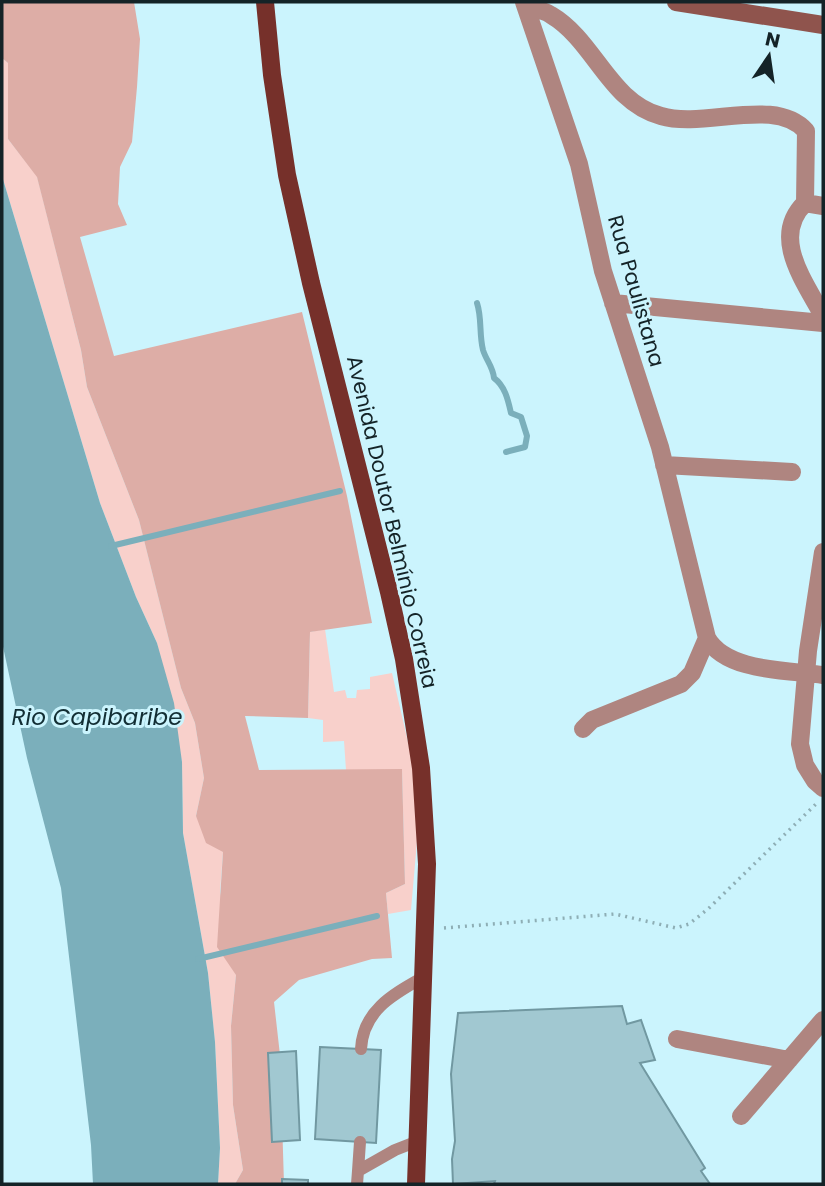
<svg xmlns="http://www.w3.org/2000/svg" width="825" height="1186" viewBox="0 0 825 1186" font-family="Poppins,sans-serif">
  <rect width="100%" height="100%" fill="#cbf4fd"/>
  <path fill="#f8d0cb" d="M 2,58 L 8,63 L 8,139 L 37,176 L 81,350 L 87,387 L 139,520 L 181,688 L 195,723 L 204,778 L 196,816 L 223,852 L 220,892 L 236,975 L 231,1026 L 233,1105 L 243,1170 L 235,1184 L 218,1184 L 220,1148 L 215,1042 L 208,973 L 183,833 L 182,762 L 157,643 L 136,597 L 100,503 L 2,176 Z
    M 325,629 L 334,692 L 345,690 L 347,698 L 356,698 L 357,690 L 370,689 L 370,677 L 392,673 L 416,777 L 418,830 L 411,910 L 388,914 L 386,893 L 405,884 L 402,770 L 346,770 L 344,741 L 323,742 L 323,720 L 308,718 L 310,632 Z"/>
  <path fill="#ddada6" d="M 2,2 L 134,2 L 140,39 L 137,87 L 132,142 L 120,167 L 118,204 L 127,225 L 80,237 L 114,356 L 302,312 L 347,496 L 372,623 L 310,632 L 308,718 L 245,716 L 259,770 L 402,769 L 405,884 L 386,893 L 392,958 L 372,959 L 299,980 L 274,1002 L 280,1055 L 284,1184 L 235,1184 L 243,1170 L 233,1105 L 231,1026 L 236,975 L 217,947 L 223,852 L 206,843 L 196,816 L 204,778 L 195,723 L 181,688 L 139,520 L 87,387 L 81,350 L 37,177 L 8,139 L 8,63 L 2,58 Z"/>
  <path fill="#7bafbb" d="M 2,176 L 100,503 L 136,597 L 157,643 L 174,703 L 182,762 L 183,833 L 208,973 L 215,1042 L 220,1148 L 218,1184 L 93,1184 L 91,1145 L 61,888 L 27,758 L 2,642 Z"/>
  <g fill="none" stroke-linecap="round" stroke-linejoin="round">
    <path stroke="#7bafbb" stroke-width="6" d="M 477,303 C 482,318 479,334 483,350 C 486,360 493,367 494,378 C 505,386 508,400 511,413 L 521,417 L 527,436 L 525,447 L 506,452
      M 111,546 L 340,491
      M 198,959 L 377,916"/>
  </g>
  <path fill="#a1c8d1" stroke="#7198a1" stroke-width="2" d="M 622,1006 L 627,1024 L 641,1020 L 655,1060 L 640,1063 L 705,1168 L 701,1171 L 710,1184 L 494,1184 L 495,1181 L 453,1184 L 452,1159 L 455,1141 L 451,1074 L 458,1013 Z
    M 320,1047 L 381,1050 L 376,1143 L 315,1139 Z
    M 296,1051 L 300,1140 L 272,1142 L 268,1053 Z
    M 282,1179 L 308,1180 L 308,1184 L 282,1184 Z"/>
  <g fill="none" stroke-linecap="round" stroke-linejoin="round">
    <path stroke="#8eaeb5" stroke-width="3.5" stroke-dasharray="2 5" stroke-linecap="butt" d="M 444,928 L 615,914 L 676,928 L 689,924 L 708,909 L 816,804"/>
    <path stroke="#af8580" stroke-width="12" d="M 361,1049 C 363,1011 392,995 422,978
      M 358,1171 L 360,1142
      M 357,1184 L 358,1171 L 395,1150 L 418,1141"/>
    <path stroke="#af8580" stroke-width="18" d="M 524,2 L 579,164 L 603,271 L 660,447 L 707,638 C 726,672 788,670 823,675
      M 526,7 C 534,9 544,10 551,15 C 595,41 609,102 661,116 C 705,129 775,96 806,131 L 805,203 L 823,206
      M 805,203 C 770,237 805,282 823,316
      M 613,303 L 823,323
      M 664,465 L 792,472
      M 823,552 L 808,651 L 800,744 L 805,765 L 815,781 L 823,788
      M 583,729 L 592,720 L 681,684 L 692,673 L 707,638
      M 677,1039 L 789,1060
      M 741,1116 L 823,1020"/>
    <path stroke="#8f544d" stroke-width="18" d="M 676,2 L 823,25"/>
    <path stroke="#76302a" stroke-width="18" d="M 265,2 L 272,75 L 287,175 L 311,283 L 389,592 L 404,659 L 421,768 L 427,864 L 416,1184"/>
  </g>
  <g text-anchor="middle" stroke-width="6" stroke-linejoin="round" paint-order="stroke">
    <g font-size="21" fill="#142327" stroke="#cbf4fd">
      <text transform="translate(636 291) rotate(74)" y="7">Rua Paulistana</text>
      <text transform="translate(392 522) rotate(77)" y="7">Avenida Doutor Belmínio Correia</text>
    </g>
    <g font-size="23" font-style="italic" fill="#122e34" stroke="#cbf4fd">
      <text x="97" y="725">Rio Capibaribe</text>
    </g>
  </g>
  <rect width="825" height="1186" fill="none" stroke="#142327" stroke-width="7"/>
  <g transform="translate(769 56) rotate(13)" stroke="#cbf4fd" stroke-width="5" paint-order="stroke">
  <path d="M0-5L12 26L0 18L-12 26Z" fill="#142327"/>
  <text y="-10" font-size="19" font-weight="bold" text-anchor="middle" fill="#142327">N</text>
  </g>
</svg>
